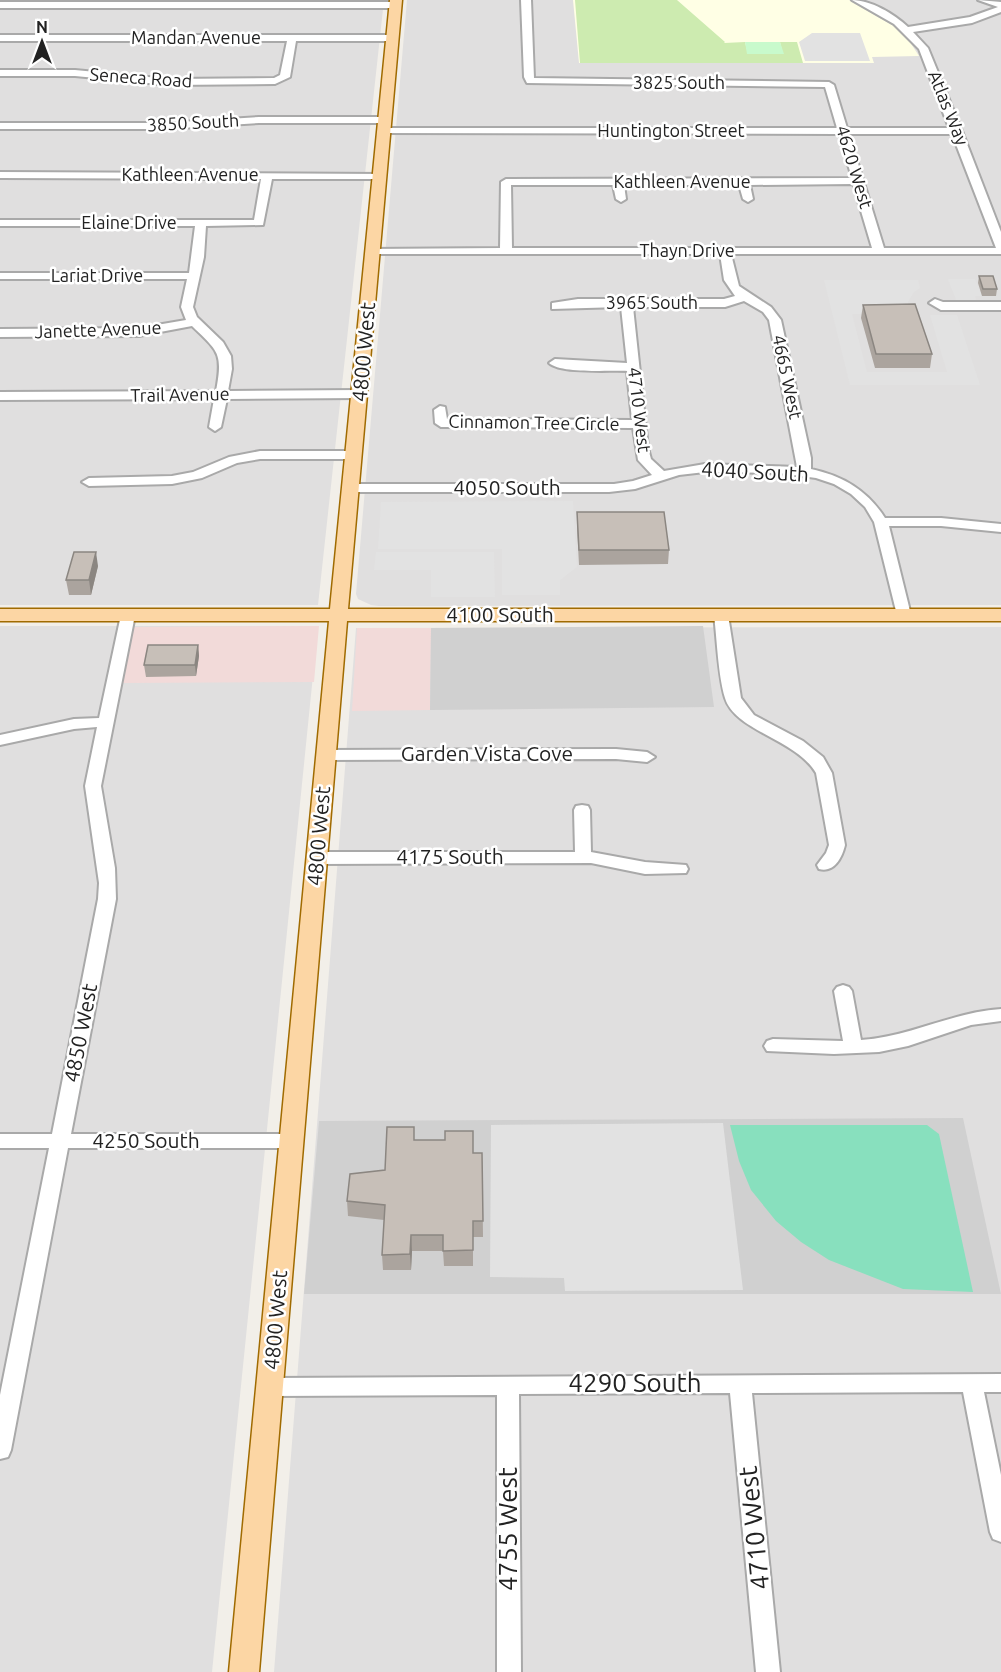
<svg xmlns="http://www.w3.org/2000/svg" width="1001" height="1672" viewBox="0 0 1001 1672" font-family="Ubuntu,sans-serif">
  <rect width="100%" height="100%" fill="#f2efe9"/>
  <path fill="#e0dfdf" d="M 0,0 L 384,0 L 318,605 L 0,605 Z
    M 407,0 L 1001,0 L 1001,605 L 379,606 L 371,605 L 358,599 L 356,594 Z
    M 0,626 L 318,626 L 212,1672 L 0,1672 Z
    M 1001,627 L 1001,1672 L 274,1672 L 356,628 Z"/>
  <path fill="#f2dad9" d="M 319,626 L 314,682 L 122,683 L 134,627 Z
    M 357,628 L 431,628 L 430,710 L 352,711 Z"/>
  <path fill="#ffffe5" d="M 573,0 L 849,0 L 897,28 L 908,39 L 919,56 L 872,57 L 874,63 L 579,63 Z"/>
  <path fill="#d0d0d0" d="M 703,626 L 714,707 L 430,710 L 431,628 Z
    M 963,1118 L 1001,1294 L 304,1294 L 319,1121 Z"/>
  <path fill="#cdebb0" d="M 575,0 L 677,0 L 725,42 L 724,43 L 745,42 L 748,54 L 783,54 L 780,42 L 797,42 L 803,63 L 580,63 Z"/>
  <path fill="#c8facc" d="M 745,42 L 780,42 L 784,54 L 747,54 Z"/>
  <path fill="#88e0be" d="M 730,1125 L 927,1125 L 939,1134 L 973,1292 L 903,1289 L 829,1260 L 801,1242 L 776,1221 L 751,1190 L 739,1161 Z"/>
  <path fill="#e2e2e2" d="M 812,33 L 860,33 L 870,61 L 805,61 L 799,42 Z
    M 948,279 L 975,279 L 982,296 L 975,296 L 976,300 L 956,300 Z
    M 824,280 L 918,280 L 920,288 L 914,292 L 908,302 L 912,314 L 852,314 L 867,372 L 947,372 L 930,315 L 957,315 L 980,385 L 850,385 Z
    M 573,501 L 577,567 L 560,580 L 560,595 L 502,595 L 502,549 L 378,549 L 381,502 Z
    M 376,552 L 494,552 L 495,597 L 431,597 L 431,570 L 374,570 Z
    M 723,1123 L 743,1290 L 565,1291 L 564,1278 L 490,1277 L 491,1125 Z"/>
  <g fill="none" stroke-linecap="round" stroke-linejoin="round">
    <defs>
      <path id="minor" d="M 521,0 L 531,0 L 534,78 L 829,82 L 834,85 L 847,128 L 949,128 L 919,49 L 894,24 L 852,0 C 871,0 894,14 908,27 L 970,17 L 998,7 L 978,0 L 1001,2 L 1001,12 L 972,23 L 913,32 L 928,48 L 962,131 L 1001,232 L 1001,254 L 731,254 L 739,286 L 771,307 L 781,320 L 811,458 L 811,469 C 843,476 867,490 885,518 L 941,518 L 1001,524 L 1001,532 L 941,526 L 889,526 L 911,615 L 909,618 L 904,619 L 897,615 L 874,522 L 865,507 L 851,494 L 834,484 L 816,478 L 779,473 L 705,472 L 679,475 L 635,489 L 609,492 L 351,492 L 344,488 L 351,484 L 614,484 L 633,481 L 652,475 L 638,460 L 633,428 L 441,427 L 435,423 L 434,410 L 440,406 L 445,407 L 447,419 L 632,420 L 627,371 C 610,370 561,374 549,363 L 555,359 L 627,363 L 621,307 L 552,309 L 552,303 L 578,299 L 724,299 L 735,296 L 724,280 L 720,254 L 373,254 L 367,251 L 369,249 L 500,248 L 501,182 L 506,179 L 852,178 L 839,134 L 380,133 L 380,129 L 384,128 L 837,128 L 825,87 L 527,83 L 524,77 ZM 849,134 L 952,134 L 996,248 L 884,248 ZM 853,184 L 872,248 L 512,248 L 511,185 L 613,185 L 616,199 L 621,202 L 626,199 L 624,185 L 739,185 L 743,199 L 748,202 L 753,199 L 750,185 ZM 744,301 L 763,312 L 769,320 L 797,467 L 705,464 L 664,471 L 651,459 L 648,448 L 633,307 L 725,307 Z
        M 0,2 L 396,2 L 401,5 L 396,8 L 0,8 Z
        M 0,35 L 393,35 L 398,38 L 393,41 L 296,41 L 290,77 L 275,84 L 169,85 L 75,76 L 0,76 L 0,70 L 75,70 L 169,79 L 274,78 L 280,75 L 287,41 L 0,41 Z
        M 259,117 L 385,117 L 390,120 L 385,123 L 259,123 L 164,129 L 0,129 L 0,123 L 164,123 Z
        M 0,172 L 384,174 L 385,176 L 380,179 L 272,179 L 263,225 L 206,226 L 204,257 L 193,307 L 197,317 L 223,342 L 231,356 L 232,369 L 228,391 L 360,390 L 366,394 L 360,398 L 227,399 L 221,427 L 215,431 L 209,427 L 214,399 L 0,400 L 0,392 L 216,391 C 223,353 219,352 192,326 L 139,336 L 0,337 L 0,329 L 139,328 L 186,320 L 181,307 L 187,279 L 0,279 L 0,273 L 189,273 L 195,226 L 0,226 L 0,220 L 254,220 L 261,179 L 0,178 Z
        M 935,299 L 943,302 L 1001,302 L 1001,310 L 941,310 L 929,303 Z
        M 260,451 L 354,451 L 361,455 L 354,459 L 260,459 L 237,463 L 202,478 L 172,484 L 89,486 L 82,482 L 89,478 L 172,476 L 193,472 L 229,457 Z
        M 128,611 L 135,615 L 101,786 L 115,868 L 116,899 L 71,1134 L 292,1134 L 299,1136 L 302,1141 L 299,1146 L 292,1148 L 68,1148 L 11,1450 L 8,1457 L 0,1459 L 0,1395 L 49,1148 L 0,1148 L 0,1134 L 52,1134 L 98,899 L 99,883 L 85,786 L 97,727 L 74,729 L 0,745 L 0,735 L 74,719 L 99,718 L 121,615 Z
        M 721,611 L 728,615 L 741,698 L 754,715 L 803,741 L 823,757 L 832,773 L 845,845 C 842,858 834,873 819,869 L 817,865 L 826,853 L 829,845 L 816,773 C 796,739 735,731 725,698 C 718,675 717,639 714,615 Z
        M 616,749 L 647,752 L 655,757 L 647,762 L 616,759 L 326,760 L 318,755 L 326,750 Z
        M 582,805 L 588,806 L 590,810 L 591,852 L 645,862 L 686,865 L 688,869 L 686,873 L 645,874 L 591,863 L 317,864 L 311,862 L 309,858 L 311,854 L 317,852 L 575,852 L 574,810 L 576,806 Z
        M 843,985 L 849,987 L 852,991 L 861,1040 C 910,1037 952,1012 1001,1009 L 1001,1021 L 971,1025 L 908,1046 L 879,1052 L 834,1054 L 767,1051 L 764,1046 L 767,1041 L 773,1039 L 843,1041 L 834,991 L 837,987 Z
        M 1001,1374 L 1001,1392 L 984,1392 L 1001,1475 L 1001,1542 L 993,1539 L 990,1532 L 963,1392 L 752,1393 L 780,1672 L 756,1672 L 730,1393 L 519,1394 L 521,1672 L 497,1672 L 497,1395 L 270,1396 L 262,1393 L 259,1387 L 262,1381 L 270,1378 Z"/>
      <path id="major" d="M 390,0 L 402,0 L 348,609 L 1001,609 L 1001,621 L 347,621 L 259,1672 L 229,1672 L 329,621 L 0,621 L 0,609 L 330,609 Z"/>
    </defs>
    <use href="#minor" stroke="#a9a9a9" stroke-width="4"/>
    <use href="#major" stroke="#a06b00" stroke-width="3"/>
    <use href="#minor" fill="#fff" fill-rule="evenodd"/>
    <use href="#major" fill="#fcd6a4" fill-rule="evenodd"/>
  </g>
  <path fill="#aba49e" d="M 979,276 L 997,289 L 996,296 L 982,296 L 978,283 Z
    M 863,305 L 932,354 L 930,368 L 875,368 L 861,318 Z
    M 577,512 L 669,550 L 668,564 L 579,565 L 577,527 Z
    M 98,566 L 91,595 L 69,595 L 66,580 Z
    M 198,645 L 199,656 L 196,676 L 146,677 L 144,665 Z
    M 415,1140 L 473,1153 L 482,1153 L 483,1237 L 473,1237 L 473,1266 L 444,1266 L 443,1251 L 412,1251 L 411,1270 L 383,1270 L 382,1255 L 384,1220 L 348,1216 L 347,1201 L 385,1170 Z"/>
  <path fill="#8b8681" d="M 96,552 L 98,566 L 91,595 L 89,580 Z
    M 198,645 L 199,656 L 196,676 L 195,665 Z
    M 411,1235 L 412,1251 L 411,1270 L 410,1254 Z"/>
  <path fill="#c7bfb8" stroke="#8b8681" stroke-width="1.5" d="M 979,276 L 993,276 L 997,289 L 983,289 Z
    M 915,304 L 932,354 L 876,354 L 863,305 Z
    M 577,512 L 664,512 L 669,550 L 579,550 Z
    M 74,552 L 96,552 L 89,580 L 66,580 Z
    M 148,645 L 198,645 L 195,665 L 144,665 Z
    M 387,1127 L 414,1127 L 414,1140 L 445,1140 L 445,1131 L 473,1131 L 473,1153 L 482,1153 L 483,1221 L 473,1221 L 473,1250 L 443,1251 L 443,1235 L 411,1235 L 410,1254 L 382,1255 L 385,1205 L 347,1201 L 350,1174 L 385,1170 Z"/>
  <g text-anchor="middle" stroke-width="5" stroke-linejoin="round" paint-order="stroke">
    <g font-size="18" fill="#222" stroke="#fff">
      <text x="196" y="44">Mandan Avenue</text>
      <text transform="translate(141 78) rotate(4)" y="6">Seneca Road</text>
      <text x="679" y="89">3825 South</text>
      <text transform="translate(948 108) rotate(68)" y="6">Atlas Way</text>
      <text transform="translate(193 123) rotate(-3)" y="6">3850 South</text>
      <text x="671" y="137">Huntington Street</text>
      <text transform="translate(854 167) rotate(73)" y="6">4620 West</text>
      <text x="190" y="181">Kathleen Avenue</text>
      <text x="682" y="188">Kathleen Avenue</text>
      <text x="129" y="229">Elaine Drive</text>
      <text x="687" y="257">Thayn Drive</text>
      <text x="97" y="282">Lariat Drive</text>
      <text x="652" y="309">3965 South</text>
      <text transform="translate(98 330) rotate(-2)" y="6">Janette Avenue</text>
      <text transform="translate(787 377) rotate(78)" y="6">4665 West</text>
      <text transform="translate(180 395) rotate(-1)" y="6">Trail Avenue</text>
      <text transform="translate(639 410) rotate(83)" y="6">4710 West</text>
      <text transform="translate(534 423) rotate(1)" y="6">Cinnamon Tree Circle</text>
    </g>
    <g font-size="21" fill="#222" stroke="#fff">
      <text transform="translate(364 352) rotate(-85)" y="7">4800 West</text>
      <text transform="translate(755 472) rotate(3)" y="7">4040 South</text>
      <text x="507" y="495">4050 South</text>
      <text x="500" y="622">4100 South</text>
      <text x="487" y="761">Garden Vista Cove</text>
      <text transform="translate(319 836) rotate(-85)" y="7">4800 West</text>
      <text x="450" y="864">4175 South</text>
      <text transform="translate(81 1033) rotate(-79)" y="7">4850 West</text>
      <text x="146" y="1148">4250 South</text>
      <text transform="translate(276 1320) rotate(-85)" y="7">4800 West</text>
    </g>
    <g font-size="26" fill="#222" stroke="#fff">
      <text x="635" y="1392">4290 South</text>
      <text transform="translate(754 1528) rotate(-96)" y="9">4710 West</text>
      <text transform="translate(508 1529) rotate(-90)" y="9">4755 West</text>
    </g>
  </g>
  <g transform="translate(42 42)" stroke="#ffffff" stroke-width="4.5" paint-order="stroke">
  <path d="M0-4.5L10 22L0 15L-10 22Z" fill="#222222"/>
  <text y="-9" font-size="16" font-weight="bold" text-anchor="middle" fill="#222222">N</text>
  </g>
</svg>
